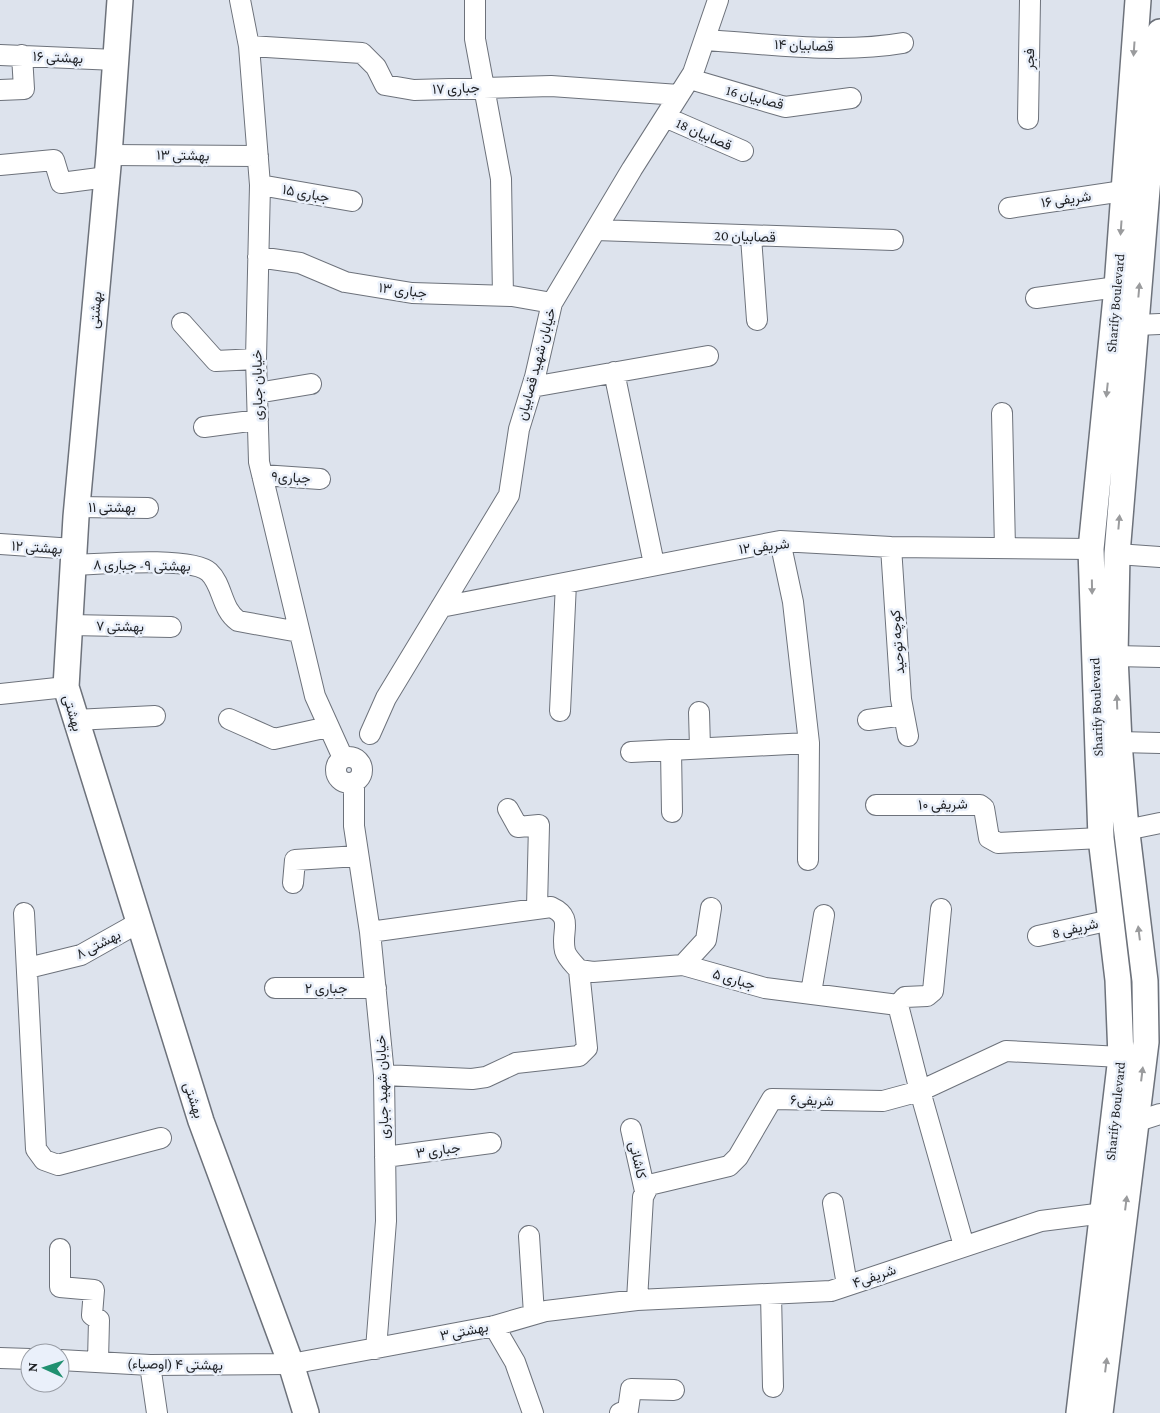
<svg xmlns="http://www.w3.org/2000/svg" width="1160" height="1413" viewBox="0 0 1160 1413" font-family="'Crimson Pro',Vazirmatn,serif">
  <rect width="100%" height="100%" fill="#dde3ed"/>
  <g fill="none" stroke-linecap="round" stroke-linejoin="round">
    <defs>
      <path id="minor" d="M 240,0 L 249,46 L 260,185 L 256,359 L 259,462 L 315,696 L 343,758
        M 475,0 L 475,39 L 501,179 L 503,296
        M 705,40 C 769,44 840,54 903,43
        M 249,46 L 362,53 L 376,67 L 385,85 L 414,90 L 551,86 L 679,95
        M 0,55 L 116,60
        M 690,79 L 785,107 L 851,98
        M 0,90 L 24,89 L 22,55
        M 665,117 L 743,151
        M 1028,119 L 1030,0
        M 109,155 L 258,156
        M 0,165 L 54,160 L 61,183 L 107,177
        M 260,185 L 352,201
        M 1009,208 L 1123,191
        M 596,230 L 893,240
        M 751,237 L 757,320
        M 258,257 L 300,263 L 345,282 L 412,293 L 512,296 L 552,303
        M 1036,298 L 1117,287
        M 182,323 L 216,361 L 256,359
        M 1137,325 L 1160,324
        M 614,372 L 654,564
        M 532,387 L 708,356
        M 257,393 L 311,384
        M 1002,413 L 1005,548
        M 204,427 L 258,420
        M 262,475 L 320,479
        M 77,507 L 148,508
        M 780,541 L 793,602 L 809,743 L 808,860
        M 0,544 L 74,549
        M 891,547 L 901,699 L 908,736
        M 1117,554 L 1160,557
        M 73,565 C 100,564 192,556 209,572 C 223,585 221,609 238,621 L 299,632
        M 441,607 L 780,541 L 891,547 L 1091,549
        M 70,625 L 171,627
        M 1115,656 L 1160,657
        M 0,694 L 66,687
        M 560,711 L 566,583
        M 699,712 L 700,748
        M 229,719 L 274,739 L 328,727
        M 75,720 L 155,716
        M 868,720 L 904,715
        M 370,734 L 386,698 L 509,495 L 519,429 L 535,377 L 552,303 L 632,169 L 693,73 L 718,0
        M 1119,742 L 1160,743
        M 671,750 L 672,812
        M 631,752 L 809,743
        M336 770a13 13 0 1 1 26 0a13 13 0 1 1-26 0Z
        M 354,783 L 354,826 L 370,932 L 384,1075 L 386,1221 L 376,1349
        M 876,805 L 980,805 L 984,808 L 989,838 L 998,843 L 1101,838
        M 508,809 L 518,827 L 539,825 L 537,907
        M 1126,830 L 1160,823
        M 293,883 L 295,860 L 358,856
        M 24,913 L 36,1149 L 44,1160 L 58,1165 L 161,1138
        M 370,932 L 551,907 C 575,918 560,931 565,951 C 567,958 574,964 579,970 L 593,972 L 683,965 L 765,988 L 898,1005 L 920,1091 L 964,1246
        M 1038,936 L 1111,920
        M 683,965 L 706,940 L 711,908
        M 28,968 L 81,955 L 138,923
        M 275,988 L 376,988
        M 811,993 L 824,915
        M 898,1005 L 905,997 L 927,996 L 933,991 L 941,909
        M 384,1075 L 472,1079 L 486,1077 L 516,1063 L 579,1056 L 587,1048 L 579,970
        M 1135,1122 L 1160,1114
        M 631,1129 L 645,1191
        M 385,1157 L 491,1143
        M 833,1203 L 847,1285
        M 529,1236 L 534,1314
        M 60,1249 L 60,1287 L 94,1290 L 92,1315 L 99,1320 L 98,1361
        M 771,1294 L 773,1387
        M 637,1300 L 643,1197 L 649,1185 L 729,1166 L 738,1157 L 772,1099 L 883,1101 L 920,1091 L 1006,1051 L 1121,1057
        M 494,1326 L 515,1362 L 533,1413
        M 0,1358 L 30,1359
        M 60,1360 L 150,1365 L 291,1364 L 494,1326 L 546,1311 L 637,1300 L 831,1291 L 1041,1221 L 1104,1213
        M 150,1365 L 157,1413
        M 620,1413 L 628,1410 L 631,1389 L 674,1390"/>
      <path id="major" d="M 120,0 L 109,155 L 76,517 L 66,687 L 201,1121 L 291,1364 L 306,1413
        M 1079,1413 L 1121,1057 L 1118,980 L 1101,838 L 1091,549 L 1117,287 L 1138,0
        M 1100,1413 L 1146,1042 L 1145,981 L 1125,817 L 1119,742 L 1115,656 L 1117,554 L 1160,32"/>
    </defs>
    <use href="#minor" stroke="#6d727b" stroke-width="22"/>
    <use href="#major" stroke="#6d727b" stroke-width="28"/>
    <use href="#minor" stroke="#fff" stroke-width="20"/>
    <use href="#major" stroke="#fff" stroke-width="25"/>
  </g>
  <defs><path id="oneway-solid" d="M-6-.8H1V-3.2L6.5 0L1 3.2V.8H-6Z" transform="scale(1.25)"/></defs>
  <g fill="#9a9b9d">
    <use href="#oneway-solid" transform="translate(1134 49) rotate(94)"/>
    <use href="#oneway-solid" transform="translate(1121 228) rotate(94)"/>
    <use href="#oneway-solid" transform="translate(1139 290) rotate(-85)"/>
    <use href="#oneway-solid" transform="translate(1107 390) rotate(96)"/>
    <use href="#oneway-solid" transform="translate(1119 522) rotate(-85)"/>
    <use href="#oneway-solid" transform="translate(1092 587) rotate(89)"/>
    <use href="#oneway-solid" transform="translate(1117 702) rotate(-92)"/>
    <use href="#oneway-solid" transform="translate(1139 933) rotate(-97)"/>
    <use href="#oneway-solid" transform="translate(1142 1074) rotate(-83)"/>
    <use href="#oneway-solid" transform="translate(1126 1203) rotate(-83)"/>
    <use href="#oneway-solid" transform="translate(1106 1365) rotate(-83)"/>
  </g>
  <g text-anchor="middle" stroke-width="5" stroke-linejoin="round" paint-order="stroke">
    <g font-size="14" fill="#1f2125" stroke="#eaf0fa">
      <text transform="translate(804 45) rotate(2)" y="5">قصابیان ۱۴</text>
      <text transform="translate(58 57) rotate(3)" y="5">بهشتی ۱۶</text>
      <text transform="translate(1029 59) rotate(-89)" y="5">فجر</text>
      <text transform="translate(456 88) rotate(-2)" y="5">جباری ۱۷</text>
      <text transform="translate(755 97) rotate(15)" y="5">قصابیان 16</text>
      <text transform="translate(704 134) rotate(24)" y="5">قصابیان 18</text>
      <text transform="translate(183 155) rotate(1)" y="5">بهشتی ۱۳</text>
      <text transform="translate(306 193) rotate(10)" y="5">جباری ۱۵</text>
      <text transform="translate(1066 199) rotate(-8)" y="5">شریفی ۱۶</text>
      <text transform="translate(745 236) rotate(2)" y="5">قصابیان 20</text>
      <text transform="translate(403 290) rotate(7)" y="5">جباری ۱۳</text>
      <text transform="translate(1115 303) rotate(-85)" y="5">Sharify Boulevard</text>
      <text transform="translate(95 310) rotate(-85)" y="5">بهشتی</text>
      <text transform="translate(536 364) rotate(-75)" y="5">خیابان شهید قصابیان</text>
      <text transform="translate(257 385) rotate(-91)" y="5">خیابان جباری</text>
      <text transform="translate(291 477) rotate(3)" y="5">جباری۹</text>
      <text x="112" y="512">بهشتی ۱۱</text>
      <text transform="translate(764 546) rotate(-7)" y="5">شریفی ۱۲</text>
      <text transform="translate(37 547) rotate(4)" y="5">بهشتی ۱۲</text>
      <text transform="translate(142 565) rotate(1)" y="5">بهشتی ۹- جباری ۸</text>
      <text transform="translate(120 626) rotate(1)" y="5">بهشتی ۷</text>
      <text transform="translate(897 642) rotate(-94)" y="5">کوچه توحید</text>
      <text transform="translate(1096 707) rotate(-92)" y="5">Sharify Boulevard</text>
      <text transform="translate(73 713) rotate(74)" y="5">بهشتی</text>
      <text transform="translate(943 804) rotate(-1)" y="5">شریفی ۱۰</text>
      <text transform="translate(1075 928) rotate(-13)" y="5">شریفی 8</text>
      <text transform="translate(98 944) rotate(-27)" y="5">بهشتی ۸</text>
      <text transform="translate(734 979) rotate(16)" y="5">جباری ۵</text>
      <text x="326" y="993">جباری ۲</text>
      <text transform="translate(382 1087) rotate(-92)" y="5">خیابان شهید جباری</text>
      <text transform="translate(194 1100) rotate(72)" y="5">بهشتی</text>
      <text transform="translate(812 1100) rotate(2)" y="5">شریفی۶</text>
      <text transform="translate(1115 1111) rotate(-84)" y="5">Sharify Boulevard</text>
      <text transform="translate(438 1150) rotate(-8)" y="5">جباری ۳</text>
      <text transform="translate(638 1160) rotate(77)" y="5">کاشانی</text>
      <text transform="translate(874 1276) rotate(-19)" y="5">شریفی۴</text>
      <text transform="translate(464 1331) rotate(-11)" y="5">بهشتی ۳</text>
      <text transform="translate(175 1364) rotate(1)" y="5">بهشتی ۴ (اوصیاء)</text>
    </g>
  </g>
  <g transform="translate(45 1368) rotate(273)"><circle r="24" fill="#eaf0fa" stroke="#999da5"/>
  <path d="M0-4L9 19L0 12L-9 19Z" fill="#209070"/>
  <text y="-8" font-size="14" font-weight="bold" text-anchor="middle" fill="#1f2125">N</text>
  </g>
</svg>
